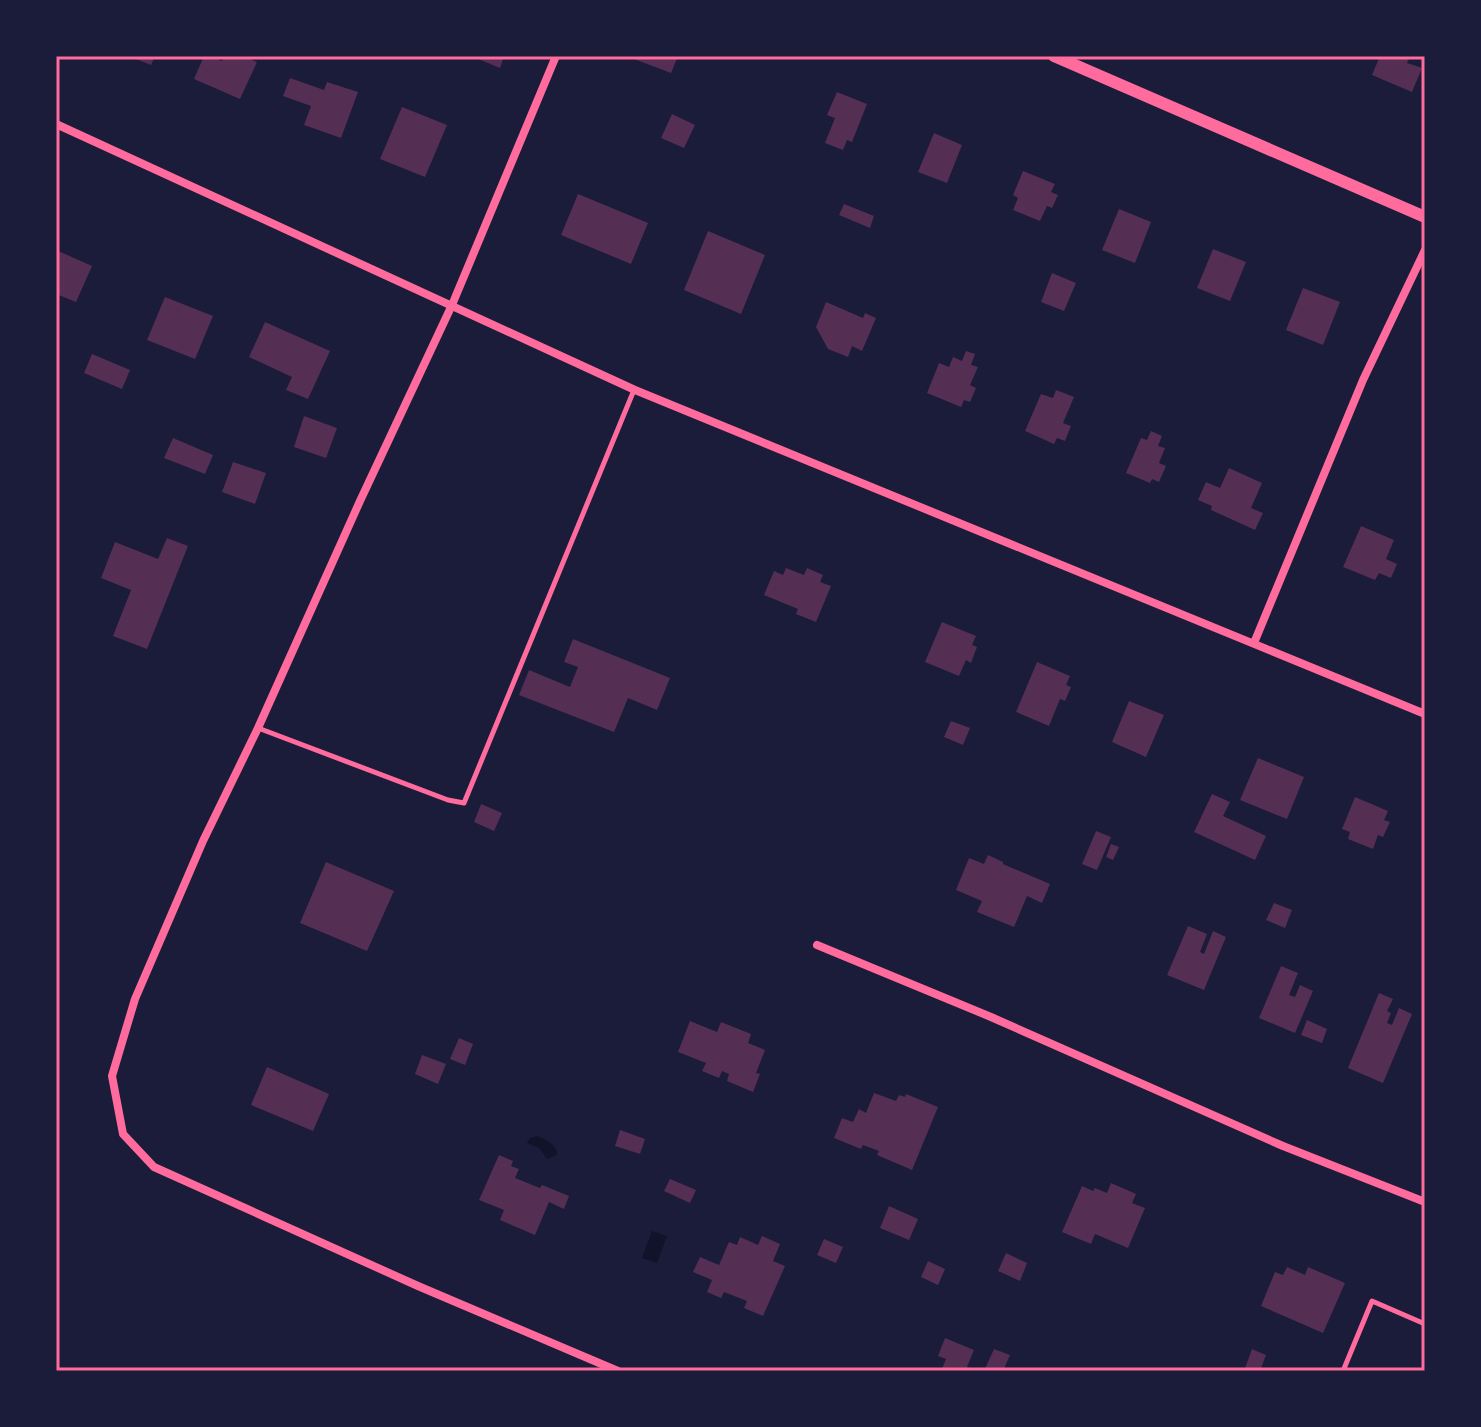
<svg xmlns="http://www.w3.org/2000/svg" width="1481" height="1427" viewBox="0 0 1481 1427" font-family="Cabin,sans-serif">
  <rect width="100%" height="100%" fill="#1b1b3a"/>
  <path fill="#12122b" d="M 537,1136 C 546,1140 557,1144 557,1155 L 547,1159 L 539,1148 L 527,1143 L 530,1138 Z
    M 652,1231 L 667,1236 L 657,1263 L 642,1258 Z"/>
  <path fill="#542f53" d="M 129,56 L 155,56 L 151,65 Z
    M 204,56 L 210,56 L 222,61 L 224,56 L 243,56 L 257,62 L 240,99 L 194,79 Z
    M 471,56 L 504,56 L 500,68 Z
    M 626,56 L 678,56 L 671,73 Z
    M 1380,56 L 1410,56 L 1407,63 L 1422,68 L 1412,92 L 1372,75 Z
    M 290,78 L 324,90 L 327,82 L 358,92 L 341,138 L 304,125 L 311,106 L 283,96 Z
    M 837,92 L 867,104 L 852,142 L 847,140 L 843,150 L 825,143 L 835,118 L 827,115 Z
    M 402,107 L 447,125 L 425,177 L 380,159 Z
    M 672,114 L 695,125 L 684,148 L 661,138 Z
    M 934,133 L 962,145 L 947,183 L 918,172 Z
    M 1023,171 L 1055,184 L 1051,192 L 1058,195 L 1052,208 L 1047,206 L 1040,221 L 1013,210 L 1018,198 L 1013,195 Z
    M 578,194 L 648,223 L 631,264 L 561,235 Z
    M 844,204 L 874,216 L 870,228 L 839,215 Z
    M 1119,209 L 1151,222 L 1135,263 L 1102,250 Z
    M 708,231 L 765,255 L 741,314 L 684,290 Z
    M 1213,249 L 1246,262 L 1230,301 L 1197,288 Z
    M 56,250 L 92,266 L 76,302 L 56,294 Z
    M 1052,273 L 1076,283 L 1064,311 L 1041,302 Z
    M 1303,288 L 1340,302 L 1323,345 L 1286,330 Z
    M 165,297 L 213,316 L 195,359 L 147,340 Z
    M 826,302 L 863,318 L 865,313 L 876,318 L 862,351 L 852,346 L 848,357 L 828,349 L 816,327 Z
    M 265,322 L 330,351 L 308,399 L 286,390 L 292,377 L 249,357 Z
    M 966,351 L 975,354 L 971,365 L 978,367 L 970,385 L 976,388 L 970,402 L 964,400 L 961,407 L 927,393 L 939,363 L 949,367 L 953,357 L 962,361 Z
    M 92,354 L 130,370 L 122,389 L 84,373 Z
    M 1056,390 L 1074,397 L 1063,423 L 1071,426 L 1065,441 L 1057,438 L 1054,444 L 1025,431 L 1041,394 L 1053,398 Z
    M 304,416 L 337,428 L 326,458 L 294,447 Z
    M 1151,431 L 1162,436 L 1158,446 L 1165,448 L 1159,463 L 1166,466 L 1159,482 L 1152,479 L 1150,483 L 1126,473 L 1141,438 L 1147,440 Z
    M 173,438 L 213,455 L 205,474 L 164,458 Z
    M 233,462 L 266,473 L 255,504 L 222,492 Z
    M 1229,468 L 1262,483 L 1251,508 L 1263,513 L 1255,530 L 1211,510 L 1212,506 L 1198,500 L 1206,482 L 1220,488 Z
    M 1361,526 L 1394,540 L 1386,559 L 1397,564 L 1391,578 L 1379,573 L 1375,580 L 1343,567 Z
    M 167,538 L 188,546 L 147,649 L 113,636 L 131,590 L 101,578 L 115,542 L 158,559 Z
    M 786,568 L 804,575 L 807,568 L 823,575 L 820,582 L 831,586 L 816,622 L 796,614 L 798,609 L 764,595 L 774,571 L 783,575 Z
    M 942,622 L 976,636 L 972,645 L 977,647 L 971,663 L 966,660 L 959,676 L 925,662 Z
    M 573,639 L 670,678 L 657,710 L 628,698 L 614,732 L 519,695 L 529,670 L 570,687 L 578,667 L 564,662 Z
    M 1037,662 L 1070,676 L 1066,685 L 1071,687 L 1065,701 L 1060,699 L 1049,726 L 1016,712 Z
    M 1129,701 L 1164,715 L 1146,757 L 1112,742 Z
    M 951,721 L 970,728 L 963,745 L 944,737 Z
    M 1258,758 L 1304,777 L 1287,819 L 1240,800 Z
    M 1212,794 L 1230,802 L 1223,816 L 1266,836 L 1255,860 L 1194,832 Z
    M 1355,797 L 1388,811 L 1384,820 L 1390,822 L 1383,837 L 1378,835 L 1373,849 L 1348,839 L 1350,832 L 1342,829 Z
    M 481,804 L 502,813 L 494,831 L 474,822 Z
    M 1096,831 L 1111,837 L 1097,870 L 1082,864 Z
    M 1111,844 L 1119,847 L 1113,860 L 1106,857 Z
    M 988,855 L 1003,862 L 1003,864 L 1050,884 L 1042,903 L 1027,896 L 1014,927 L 977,912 L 982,901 L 956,890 L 969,858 L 984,864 Z
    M 326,862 L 394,891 L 367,951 L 300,923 Z
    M 1274,903 L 1292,910 L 1285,928 L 1266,920 Z
    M 1188,926 L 1207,934 L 1200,952 L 1204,954 L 1213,931 L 1226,937 L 1204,990 L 1167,975 Z
    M 1281,966 L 1298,973 L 1289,995 L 1295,997 L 1300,985 L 1313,991 L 1295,1033 L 1259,1018 Z
    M 1379,993 L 1393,999 L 1387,1011 L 1391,1013 L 1387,1023 L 1392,1025 L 1399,1008 L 1412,1014 L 1383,1083 L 1348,1068 Z
    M 1307,1020 L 1327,1029 L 1322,1043 L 1301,1035 Z
    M 690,1021 L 717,1032 L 721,1022 L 751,1034 L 748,1043 L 765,1050 L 756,1073 L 760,1074 L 753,1092 L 727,1081 L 729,1074 L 722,1071 L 719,1078 L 702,1071 L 706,1063 L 678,1052 Z
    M 459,1038 L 473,1044 L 465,1065 L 450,1059 Z
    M 422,1055 L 446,1064 L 438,1084 L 415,1074 Z
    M 267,1067 L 329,1094 L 313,1131 L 251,1105 Z
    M 874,1093 L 896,1101 L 899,1095 L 905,1097 L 906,1094 L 938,1107 L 912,1170 L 877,1155 L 879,1151 L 863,1145 L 861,1149 L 834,1138 L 842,1118 L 853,1122 L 859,1109 L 866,1113 Z
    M 620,1130 L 645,1139 L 640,1154 L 615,1146 Z
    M 499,1155 L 513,1161 L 511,1166 L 519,1169 L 515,1178 L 540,1188 L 542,1185 L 569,1196 L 564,1209 L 549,1202 L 535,1235 L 500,1220 L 504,1210 L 479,1200 Z
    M 670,1179 L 696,1190 L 690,1203 L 664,1191 Z
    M 1111,1183 L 1136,1194 L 1132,1203 L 1145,1208 L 1128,1248 L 1095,1234 L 1091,1244 L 1062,1232 L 1082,1186 L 1093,1191 L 1095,1188 L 1107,1193 Z
    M 889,1206 L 918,1219 L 909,1240 L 880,1228 Z
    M 762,1236 L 780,1244 L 773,1261 L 785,1266 L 763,1316 L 744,1308 L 747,1301 L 724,1292 L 721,1298 L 707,1292 L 712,1280 L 693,1272 L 700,1257 L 719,1265 L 729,1242 L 737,1245 L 740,1237 L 758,1245 Z
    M 824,1239 L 843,1247 L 836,1263 L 817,1255 Z
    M 1006,1253 L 1027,1263 L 1020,1281 L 998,1271 Z
    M 928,1261 L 945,1269 L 938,1285 L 921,1277 Z
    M 1287,1267 L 1305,1275 L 1308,1267 L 1345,1283 L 1323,1333 L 1261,1306 L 1275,1272 L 1283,1275 Z
    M 945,1338 L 974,1350 L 967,1367 L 978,1371 L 941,1371 L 946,1359 L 938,1356 Z
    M 994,1349 L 1010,1355 L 1003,1371 L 984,1371 Z
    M 1252,1349 L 1266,1355 L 1260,1371 L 1244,1371 Z"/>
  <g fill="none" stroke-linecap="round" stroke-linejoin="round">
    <path stroke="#ff6b9d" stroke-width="5" d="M 258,728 L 448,800 L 464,803 L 634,390
      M 1343,1371 L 1372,1301 L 1425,1324"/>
    <path stroke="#ff6b9d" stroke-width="8" d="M 556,56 L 452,305 L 360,501 L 258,728 L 203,841 L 135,999 L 112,1076 L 123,1134 L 154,1167 L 418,1286 L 618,1371
      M 56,124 L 635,390 L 1425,714
      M 1254,643 L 1363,380 L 1425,250
      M 817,945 L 991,1017 L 1283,1146 L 1425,1202"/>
    <path stroke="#ff6b9d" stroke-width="12" d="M 1054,56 L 1425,217"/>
  </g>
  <rect width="1481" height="1427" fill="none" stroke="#1b1b3a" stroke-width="116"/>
  <rect x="58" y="58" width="1365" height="1311" fill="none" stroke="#ff6b9d" stroke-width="3"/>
</svg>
